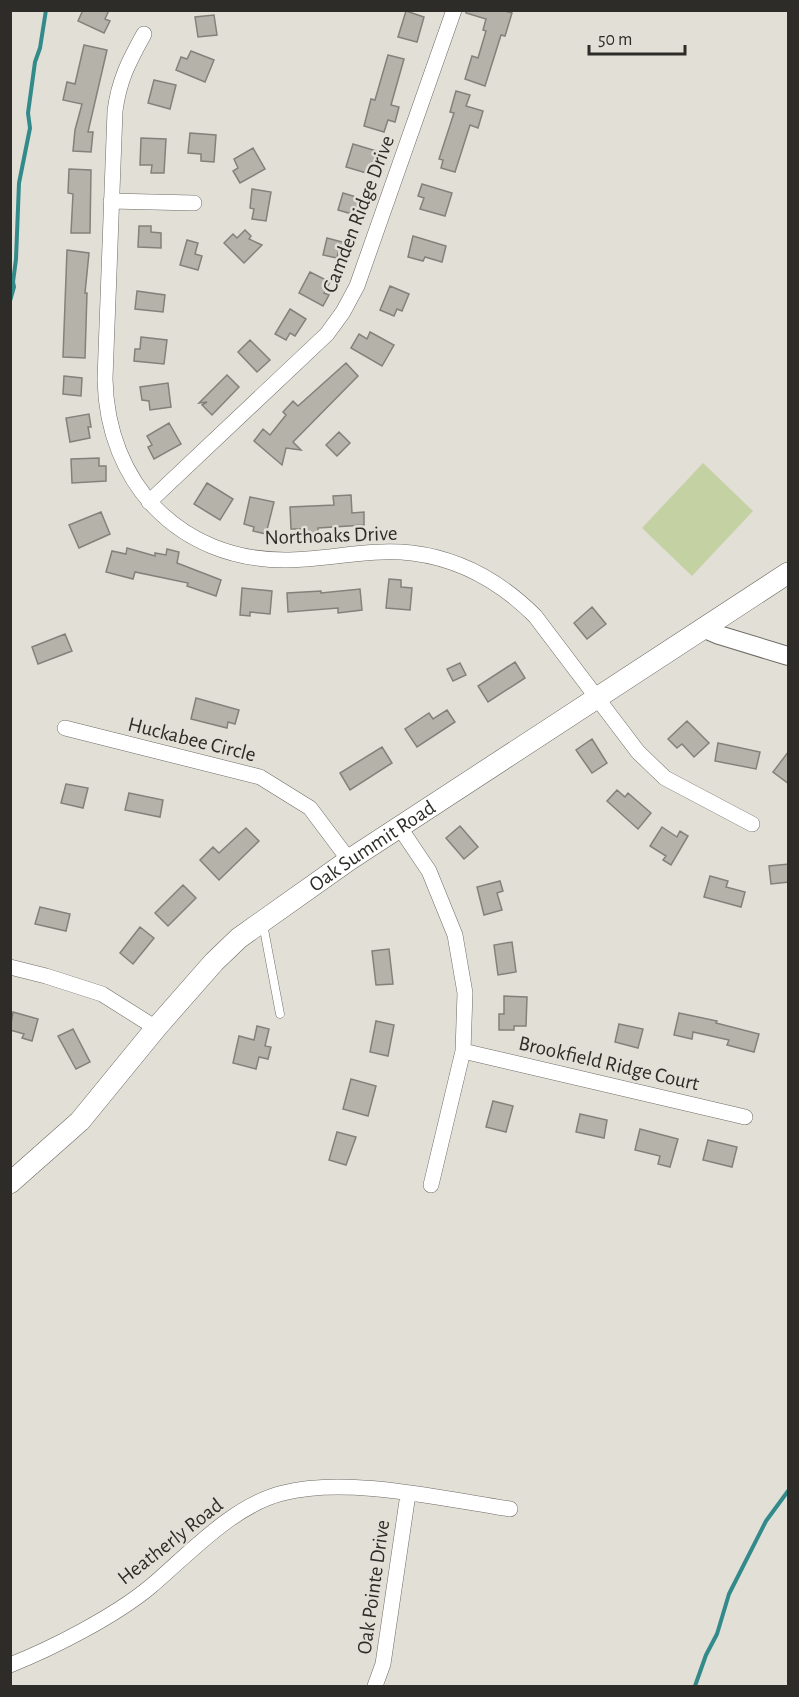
<svg xmlns="http://www.w3.org/2000/svg" width="799" height="1697" viewBox="0 0 799 1697" font-family="'Alegreya Sans',sans-serif">
  <rect width="100%" height="100%" fill="#e2dfd7"/>
  <path fill="#c4d1a2" d="M 703,463 L 753,511 L 692,576 L 642,528 Z"/>
  <g fill="none" stroke-linecap="round" stroke-linejoin="round">
    <path stroke="#338a8a" stroke-width="4" d="M 10,301 L 14,287 L 13,282 L 16,259 L 19,183 L 30,128 L 28,113 L 35,62 L 40,48 L 46,10
      M 695,1686 L 706,1655 L 717,1634 L 729,1594 L 766,1521 L 788,1491"/>
  </g>
  <path fill="#b5b2aa" stroke="#84817a" stroke-width="1.5" d="M 83,10 L 109,10 L 105,19 L 110,21 L 104,33 L 78,21 Z
    M 466,10 L 502,10 L 512,13 L 505,36 L 501,35 L 485,86 L 465,79 L 472,56 L 478,58 L 486,31 L 483,30 L 486,19 L 466,13 Z
    M 406,11 L 424,17 L 417,42 L 398,37 Z
    M 214,15 L 217,35 L 198,37 L 195,17 Z
    M 84,45 L 107,50 L 88,132 L 93,132 L 91,152 L 73,151 L 75,130 L 82,104 L 63,100 L 67,82 L 75,84 Z
    M 191,51 L 214,60 L 205,82 L 176,70 L 181,57 L 187,59 Z
    M 388,55 L 404,59 L 391,105 L 399,107 L 395,122 L 388,120 L 384,132 L 364,126 L 371,99 L 375,100 Z
    M 154,80 L 176,85 L 170,109 L 148,103 Z
    M 456,91 L 470,95 L 466,106 L 483,111 L 478,128 L 470,125 L 455,172 L 441,168 L 443,160 L 439,159 L 454,113 L 450,112 Z
    M 190,133 L 216,135 L 214,162 L 201,161 L 201,154 L 188,153 Z
    M 141,138 L 166,139 L 164,173 L 151,173 L 152,165 L 140,165 Z
    M 353,144 L 383,153 L 379,166 L 373,165 L 370,174 L 346,167 Z
    M 253,148 L 265,169 L 240,183 L 233,171 L 238,168 L 234,159 Z
    M 69,169 L 91,170 L 90,233 L 71,233 L 73,194 L 68,193 Z
    M 422,184 L 452,193 L 445,216 L 420,209 L 424,198 L 418,196 Z
    M 252,189 L 271,192 L 266,221 L 252,219 L 254,209 L 250,208 Z
    M 343,193 L 366,200 L 362,212 L 354,209 L 352,214 L 338,210 Z
    M 139,226 L 151,226 L 151,232 L 161,233 L 161,248 L 138,247 Z
    M 245,230 L 251,236 L 249,239 L 262,245 L 244,263 L 224,243 L 233,234 L 237,238 Z
    M 413,236 L 446,246 L 442,262 L 425,257 L 423,261 L 408,257 Z
    M 327,238 L 350,244 L 347,256 L 338,253 L 337,258 L 323,255 Z
    M 187,240 L 198,243 L 195,254 L 202,256 L 198,270 L 180,265 Z
    M 67,250 L 89,253 L 85,293 L 87,293 L 85,358 L 63,357 Z
    M 310,272 L 330,282 L 324,293 L 329,295 L 323,306 L 299,293 Z
    M 390,286 L 409,294 L 402,311 L 397,309 L 394,316 L 380,310 Z
    M 137,291 L 165,295 L 163,312 L 135,309 Z
    M 290,309 L 306,319 L 295,336 L 290,333 L 286,340 L 275,334 Z
    M 370,332 L 394,345 L 382,366 L 351,348 L 359,334 L 367,339 Z
    M 141,337 L 167,340 L 164,364 L 134,361 L 135,349 L 140,349 Z
    M 250,340 L 270,360 L 257,372 L 238,352 Z
    M 346,363 L 358,376 L 293,442 L 301,450 L 286,448 L 282,465 L 254,441 L 263,429 L 270,435 L 286,415 L 283,412 L 293,401 L 298,406 Z
    M 227,375 L 239,387 L 212,415 L 202,405 L 207,402 L 199,403 Z
    M 64,376 L 82,378 L 81,396 L 63,394 Z
    M 168,383 L 171,407 L 150,410 L 149,401 L 142,400 L 140,387 Z
    M 89,414 L 91,427 L 88,427 L 90,438 L 70,442 L 66,418 Z
    M 169,423 L 181,444 L 154,459 L 148,447 L 152,445 L 147,436 Z
    M 339,432 L 350,443 L 337,456 L 326,445 Z
    M 99,458 L 99,466 L 106,466 L 106,481 L 72,483 L 71,459 Z
    M 207,483 L 233,499 L 220,520 L 194,504 Z
    M 351,495 L 352,513 L 364,512 L 364,525 L 318,528 L 318,534 L 305,534 L 305,529 L 291,529 L 290,507 L 334,505 L 333,496 Z
    M 250,497 L 274,502 L 266,534 L 253,531 L 254,527 L 244,524 Z
    M 101,512 L 110,534 L 79,548 L 69,525 Z
    M 127,548 L 155,556 L 155,553 L 166,555 L 167,549 L 179,552 L 177,563 L 221,580 L 216,596 L 187,586 L 188,583 L 135,572 L 133,579 L 106,572 L 112,551 L 126,554 Z
    M 389,579 L 401,580 L 401,587 L 412,588 L 410,610 L 386,608 Z
    M 242,588 L 272,591 L 270,614 L 250,612 L 250,616 L 240,615 Z
    M 360,589 L 362,610 L 338,613 L 338,608 L 288,612 L 287,593 L 321,591 L 321,593 Z
    M 592,607 L 606,624 L 587,639 L 574,623 Z
    M 65,634 L 72,651 L 38,664 L 32,647 Z
    M 515,662 L 525,678 L 488,702 L 478,686 Z
    M 460,663 L 466,675 L 453,681 L 447,669 Z
    M 196,698 L 239,710 L 235,724 L 228,722 L 227,728 L 191,719 Z
    M 447,710 L 455,722 L 417,747 L 405,729 L 429,713 L 433,719 Z
    M 687,721 L 709,743 L 694,757 L 682,744 L 677,748 L 668,739 Z
    M 592,739 L 607,763 L 592,773 L 576,750 Z
    M 718,743 L 760,752 L 756,769 L 715,761 Z
    M 382,747 L 392,763 L 350,790 L 340,773 Z
    M 789,751 L 789,784 L 773,772 Z
    M 66,784 L 88,788 L 83,808 L 61,803 Z
    M 617,790 L 625,797 L 628,793 L 651,813 L 638,829 L 607,801 Z
    M 129,793 L 163,800 L 160,817 L 125,810 Z
    M 460,826 L 478,847 L 464,859 L 446,838 Z
    M 662,827 L 677,837 L 680,831 L 688,836 L 671,865 L 663,860 L 666,856 L 650,846 Z
    M 246,828 L 259,841 L 219,880 L 200,860 L 213,847 L 219,853 Z
    M 789,864 L 789,882 L 771,884 L 769,866 Z
    M 710,876 L 728,881 L 726,887 L 745,892 L 741,907 L 704,897 Z
    M 500,881 L 503,891 L 497,893 L 502,910 L 484,915 L 477,887 Z
    M 183,885 L 196,898 L 168,926 L 155,913 Z
    M 40,907 L 70,914 L 66,931 L 35,924 Z
    M 140,927 L 154,938 L 133,964 L 120,953 Z
    M 512,942 L 516,972 L 498,975 L 494,945 Z
    M 389,949 L 393,984 L 376,985 L 372,951 Z
    M 504,996 L 527,997 L 526,1026 L 514,1026 L 514,1030 L 499,1030 L 499,1014 L 504,1014 Z
    M 13,1012 L 38,1019 L 32,1041 L 22,1038 L 24,1034 L 10,1030 Z
    M 679,1013 L 717,1021 L 716,1023 L 759,1034 L 754,1052 L 727,1045 L 729,1040 L 693,1032 L 692,1039 L 674,1035 Z
    M 376,1021 L 394,1025 L 388,1056 L 370,1052 Z
    M 619,1024 L 643,1029 L 638,1048 L 615,1042 Z
    M 257,1026 L 269,1029 L 265,1046 L 271,1047 L 268,1059 L 259,1057 L 256,1069 L 233,1063 L 239,1036 L 254,1040 Z
    M 73,1029 L 90,1062 L 76,1069 L 58,1036 Z
    M 351,1079 L 376,1086 L 368,1116 L 343,1109 Z
    M 493,1101 L 513,1106 L 506,1132 L 486,1127 Z
    M 580,1114 L 607,1120 L 604,1138 L 576,1132 Z
    M 640,1129 L 678,1139 L 670,1167 L 658,1164 L 660,1156 L 635,1150 Z
    M 337,1132 L 356,1137 L 346,1165 L 329,1160 Z
    M 708,1140 L 737,1147 L 732,1167 L 703,1160 Z"/>
  <g fill="none" stroke-linecap="round" stroke-linejoin="round">
    <defs>
      <path id="service" d="M 263,924 L 280,1014"/>
      <path id="minor" d="M 144,34 C 129,61 119,80 115,111 L 105,379 C 107,483 179,560 285,560 C 328,560 369,548 412,553 C 461,559 501,582 535,616 L 638,752 L 665,778 L 752,824
        M 111,201 L 194,203
        M 149,502 L 327,334 L 343,312 L 357,286 L 454,10
        M 65,728 L 260,777 L 310,808 L 349,860
        M 400,828 L 429,871 L 455,935 L 465,993 L 463,1051 L 431,1185
        M 10,967 L 46,976 L 102,994 L 156,1028
        M 463,1051 L 745,1117
        M 10,1665 C 53,1648 115,1616 150,1587 C 188,1555 233,1505 283,1493 C 349,1476 442,1499 510,1509
        M 375,1686 L 383,1664 L 408,1494"/>
      <path id="tertiary" d="M 705,629 L 719,635 L 788,656"/>
      <g id="secondary">
        <path id="s1" d="M 10,1183 L 80,1121 L 156,1028 L 214,962 L 239,938 L 349,860 L 788,573"/>
      </g>
    </defs>
    <use href="#service" stroke="#6e6b64" stroke-width="9"/>
    <use href="#minor" stroke="#6e6b64" stroke-width="16"/>
    <use href="#tertiary" stroke="#6e6b64" stroke-width="20"/>
    <use href="#secondary" stroke="#6e6b64" stroke-width="22"/>
    <use href="#service" stroke="#fff" stroke-width="8"/>
    <use href="#minor" stroke="#fff" stroke-width="15"/>
    <use href="#tertiary" stroke="#fff" stroke-width="18"/>
    <use href="#secondary" stroke="#fff" stroke-width="21"/>
  </g>
  <g text-anchor="middle" stroke-width="5" stroke-linejoin="round" paint-order="stroke">
    <g font-size="21" fill="#2d2c28" stroke="#e2dfd7">
      <text transform="translate(358 214) rotate(-69)" y="7">Camden Ridge Drive</text>
      <text transform="translate(331 535) rotate(-2)" y="7">Northoaks Drive</text>
      <text transform="translate(192 739) rotate(14)" y="7">Huckabee Circle</text>
      <text dy="7" stroke="none"><textPath href="#s1" startOffset="498">Oak Summit Road</textPath></text>
      <text transform="translate(609 1063) rotate(13)" y="7">Brookfield Ridge Court</text>
      <text transform="translate(170 1541) rotate(-38)" y="7">Heatherly Road</text>
      <text transform="translate(373 1587) rotate(-82)" y="7">Oak Pointe Drive</text>
    </g>
  </g>
  <rect width="799" height="1697" fill="none" stroke="#2d2c28" stroke-width="24"/>
  <path d="M589 45v9h96v-9" fill="none" stroke="#2d2c28" stroke-width="3"/>
  <text x="598" y="45" font-size="18" fill="#2d2c28" stroke="#e2dfd7" stroke-width="4.5" paint-order="stroke">50 m</text>
</svg>
